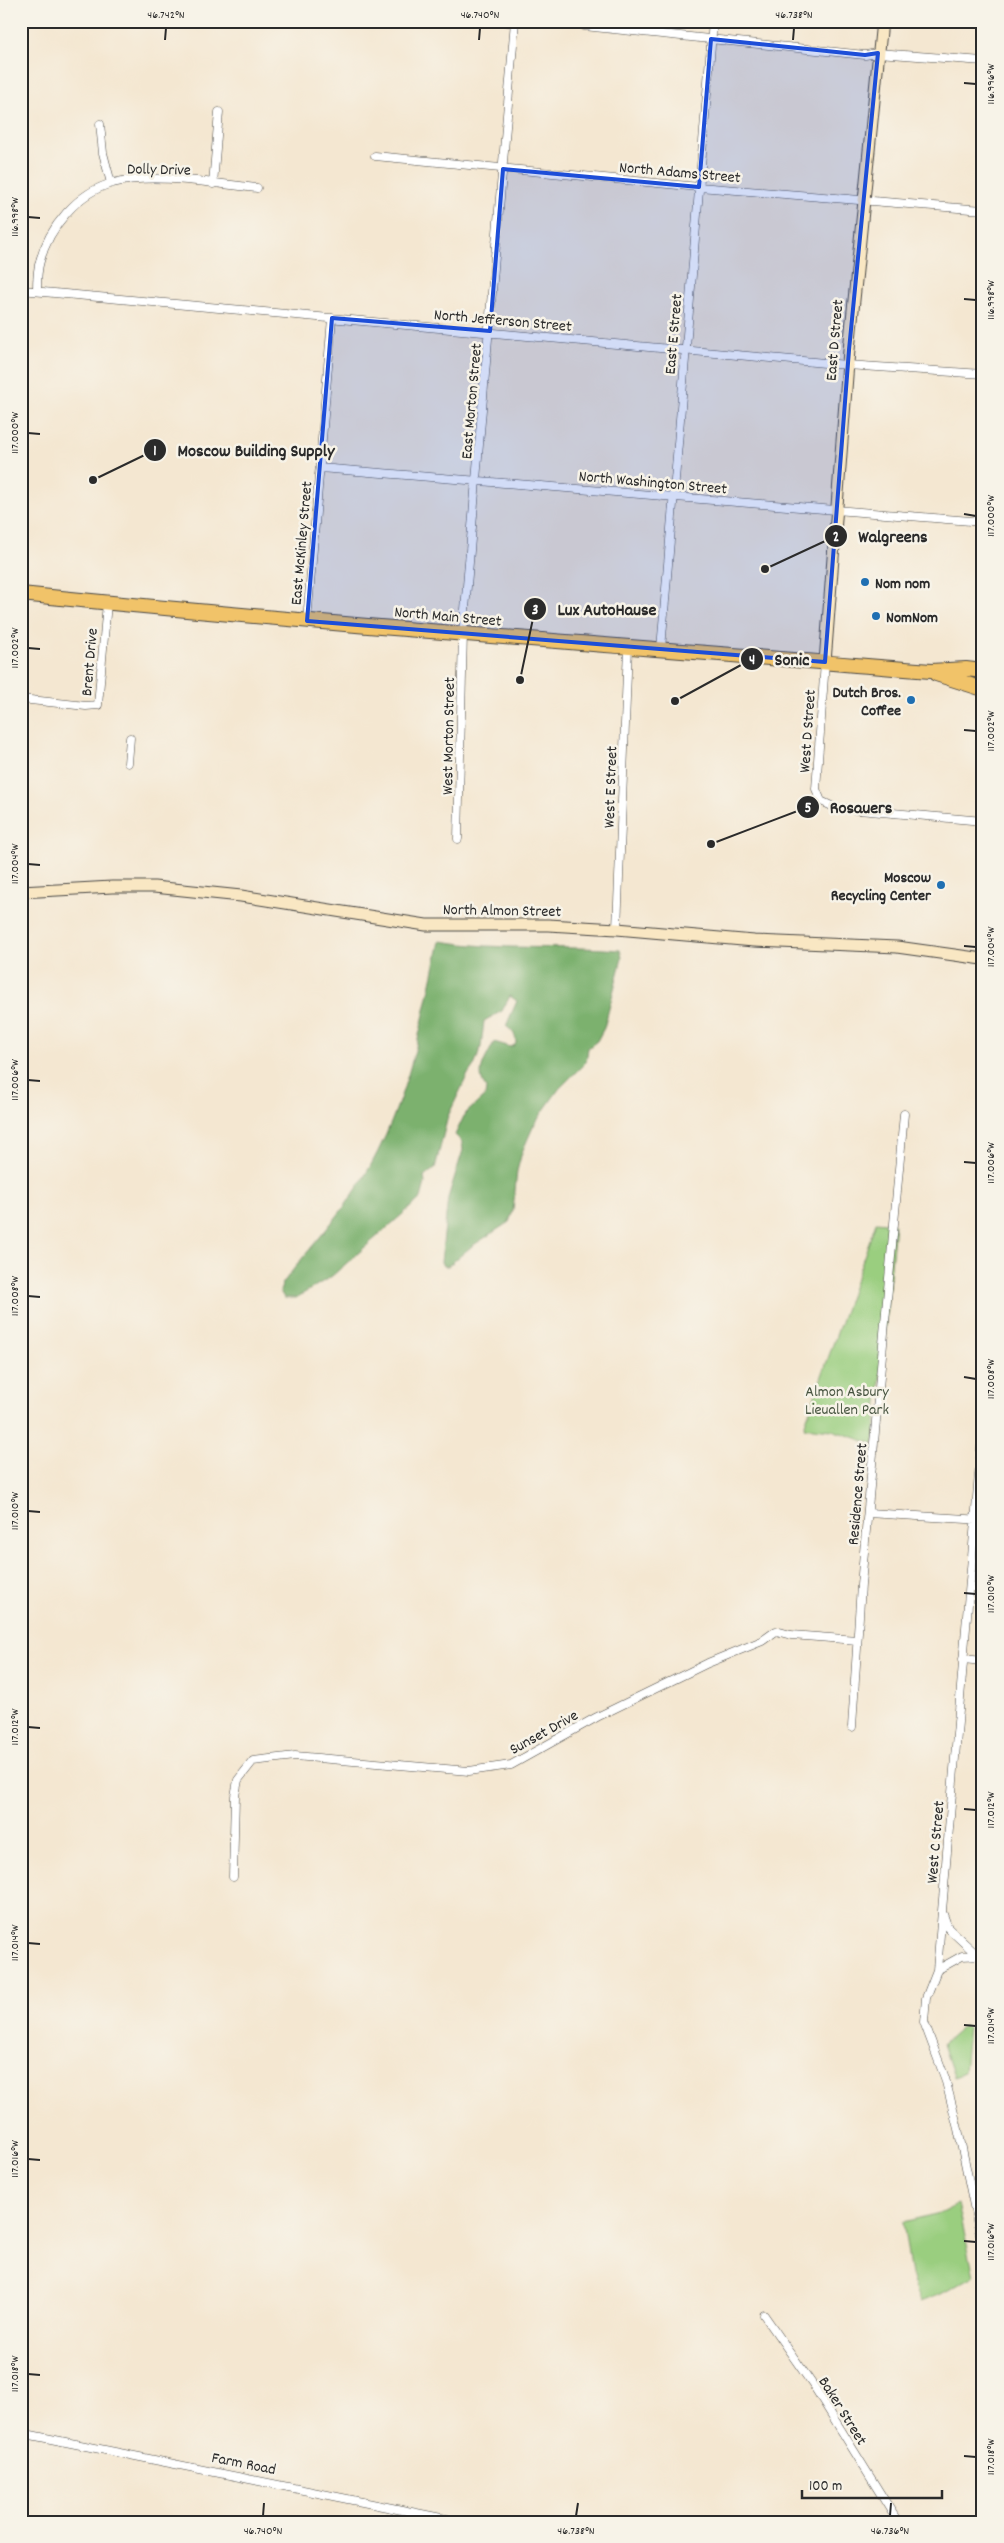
<svg xmlns="http://www.w3.org/2000/svg" width="1004" height="2543" viewBox="0 0 1004 2543" font-family="Dekko,sans-serif">
  <rect width="100%" height="100%" fill="#f7f3e8"/>
  <filter id="ink" filterUnits="userSpaceOnUse"><feTurbulence type="fractalNoise" baseFrequency=".02" numOctaves="2"/><feDisplacementMap in="SourceGraphic" scale="10" xChannelSelector="R" yChannelSelector="G"/><feConvolveMatrix kernelMatrix="1 2 1 2 8 2 1 2 1" color-interpolation-filters="sRGB"/></filter>
  <filter id="wash" filterUnits="userSpaceOnUse"><feTurbulence type="fractalNoise" baseFrequency=".0096" numOctaves="4" result="noise"/><feDisplacementMap in="SourceGraphic" scale="20" xChannelSelector="R" yChannelSelector="G"/><feGaussianBlur stdDeviation="1.12" result="paint"/><feColorMatrix in="noise" values="0 0 0 0 0 0 0 0 0 0 0 0 0 0 0 0 0 1.4 0 .05"/><feComposite in="paint" operator="in"/></filter>
  <g filter="url(#wash)">
    <rect width="100%" height="100%" fill="#f4e7d1"/>
    <path fill="#9ace7f" stroke="#627c55" d="M 876,1222 L 895,1224 L 874,1444 L 832,1430 L 804,1427 Z
      M 964,2026 L 968,2027 L 964,2073 L 954,2077 L 943,2044 Z
      M 958,2204 L 974,2276 L 941,2294 L 921,2302 L 911,2275 L 903,2222 L 940,2213 Z"/>
    <path fill="#7bb16e" stroke="#536e4c" d="M 440,941 C 499,951 560,945 620,950 L 622,958 L 604,1028 L 597,1041 L 588,1048 L 586,1062 L 559,1089 L 544,1110 L 533,1127 L 522,1152 L 517,1171 L 513,1211 L 509,1222 L 472,1246 L 448,1266 L 443,1266 L 441,1262 L 448,1198 L 463,1150 L 462,1142 L 455,1135 L 465,1114 L 485,1096 L 486,1088 C 474,1072 487,1058 494,1042 L 511,1047 L 516,1044 C 516,1035 513,1031 506,1026 L 517,1001 L 510,996 L 502,1011 L 484,1021 L 481,1047 L 475,1064 L 468,1074 L 448,1116 L 435,1168 L 424,1177 L 425,1183 L 421,1198 L 332,1276 L 296,1298 L 284,1298 L 280,1291 L 283,1283 C 305,1253 331,1226 352,1196 C 404,1120 421,1030 440,941 Z"/>
  </g>
  <g filter="url(#ink)">
    <g fill="none" stroke-linecap="round" stroke-linejoin="round">
      <defs>
        <path id="street" d="M 502,21 L 515,23
          M 584,26 L 865,55 L 878,53 L 983,61
          M 100,124 L 103,153 L 111,183
          M 375,156 L 699,187 L 983,210
          M 213,184 L 219,112
          M 21,290 L 847,365 L 983,374
          M 37,291 C 37,282 37,270 40,261 C 49,228 77,192 113,183 C 152,172 216,184 257,188
          M 320,468 L 983,522
          M 307,621 L 332,318
          M 661,649 L 713,21
          M 825,662 L 816,789 L 821,801 L 836,808 L 983,821
          M 21,699 L 86,706 L 98,705 L 107,603
          M 128,763 L 130,738
          M 458,839 L 463,633 L 515,21
          M 617,929 L 628,647
          M 983,1427 L 937,1970 L 926,1998 L 924,2022 L 945,2078 L 958,2129 L 983,2249
          M 868,1513 L 983,1520
          M 963,1659 L 983,1661
          M 852,1727 L 861,1585 L 904,1114
          M 233,1877 L 235,1796 L 238,1780 L 253,1761 L 295,1756 L 469,1771 L 511,1765 L 597,1717 L 708,1663 L 762,1641 L 776,1631 L 791,1635 L 857,1640
          M 943,1914 L 948,1928 L 976,1954
          M 937,1970 L 962,1956 L 983,1955
          M 764,2315 L 815,2388 L 898,2522
          M 21,2433 L 461,2522"/>
        <path id="secondary" d="M 825,662 L 849,350 L 882,21
          M 21,892 L 112,887 L 154,887 L 241,896 L 426,925 L 548,925 L 617,929 L 754,941 L 897,947 L 983,959"/>
        <path id="highway" d="M 21,594 C 324,625 628,646 931,671 L 966,669 L 983,671
          M 936,674 L 983,689"/>
      </defs>
      <use href="#street" stroke="#494744" stroke-width="9"/>
      <use href="#secondary" stroke="#494744" stroke-width="13"/>
      <use href="#highway" stroke="#494744" stroke-width="16"/>
      <use href="#street" stroke="#fff" stroke-width="8"/>
      <use href="#secondary" stroke="#f9e7c3" stroke-width="11"/>
      <use href="#highway" stroke="#f1c369" stroke-width="14"/>
    </g>
  </g>
  <path fill="#1d4ed8" fill-opacity="0.2" stroke="#1d4ed8" stroke-width="4" stroke-linejoin="round" d="M 711,39 L 865,55 L 878,53 L 849,350 L 825,662 L 307,621 L 332,318 L 490,331 L 503,169 L 699,187 Z"/>
  <path fill="none" stroke="#2b2b2b" stroke-width="2" d="M 165,40 L 166,28M 479,40 L 480,28M 793,40 L 794,28M 964,83 L 976,84M 28,217 L 40,218M 964,299 L 976,300M 28,433 L 40,434M 964,514 L 976,516M 28,648 L 40,649M 964,730 L 976,731M 28,864 L 40,865M 964,946 L 976,947M 28,1080 L 40,1081M 964,1162 L 976,1163M 28,1296 L 40,1297M 964,1377 L 976,1379M 28,1511 L 40,1512M 964,1593 L 976,1594M 28,1727 L 40,1728M 964,1809 L 976,1810M 28,1943 L 40,1944M 964,2025 L 976,2026M 28,2159 L 40,2160M 964,2241 L 976,2242M 28,2374 L 40,2375M 964,2456 L 976,2457M 263,2516 L 264,2503M 576,2516 L 578,2503M 890,2516 L 891,2503"/>
  <g fill="#1f6fb2" stroke="#f7f3e8" stroke-width="2">
    <circle cx="865" cy="582" r="5"/>
    <circle cx="876" cy="616" r="5"/>
    <circle cx="911" cy="700" r="5"/>
    <circle cx="941" cy="885" r="5"/>
  </g>
  <g text-anchor="middle" stroke-width="5" stroke-linejoin="round" paint-order="stroke">
    <g font-size="16" fill="#2b2b2b" stroke="#f7f3e8">
      <text transform="translate(159 168) rotate(1)" y="6">Dolly Drive</text>
      <text transform="translate(680 171) rotate(5)" y="6">North Adams Street</text>
      <text transform="translate(503 319) rotate(5)" y="6">North Jefferson Street</text>
      <text transform="translate(672 334) rotate(-85)" y="6">East E Street</text>
      <text transform="translate(833 340) rotate(-85)" y="6">East D Street</text>
      <text transform="translate(470 401) rotate(-85)" y="6">East Morton Street</text>
      <text transform="translate(653 481) rotate(5)" y="6">North Washington Street</text>
      <text transform="translate(300 543) rotate(-85)" y="6">East McKinley Street</text>
      <text transform="translate(448 615) rotate(5)" y="6">North Main Street</text>
      <text transform="translate(88 662) rotate(-85)" y="6">Brent Drive</text>
      <text transform="translate(806 731) rotate(-86)" y="6">West D Street</text>
      <text transform="translate(447 736) rotate(-89)" y="6">West Morton Street</text>
      <text transform="translate(609 787) rotate(-88)" y="6">West E Street</text>
      <text transform="translate(502 909) rotate(1)" y="6">North Almon Street</text>
      <text transform="translate(856 1494) rotate(-85)" y="6">Residence Street</text>
      <text transform="translate(543 1731) rotate(-29)" y="6">Sunset Drive</text>
      <text transform="translate(934 1842) rotate(-85)" y="6">West C Street</text>
      <text transform="translate(844 2410) rotate(58)" y="6">Baker Street</text>
      <text transform="translate(244 2462) rotate(11)" y="6">Farm Road</text>
    </g>
    <g font-size="16" font-weight="bold" fill="#2b2b2b" stroke="#f7f3e8" text-anchor="start">
      <text x="875" y="588">Nom nom</text>
      <text x="886" y="622">NomNom</text>
      <text x="901" y="697" text-anchor="end">Dutch Bros.<tspan x="901" dy="18">Coffee</tspan></text>
      <text x="931" y="882" text-anchor="end">Moscow<tspan x="931" dy="18">Recycling Center</tspan></text>
    </g>
    <g font-size="16" fill="#475440" stroke="#f7f3e8">
      <text x="847" y="1396">Almon Asbury<tspan x="847" dy="18">Lieuallen Park</tspan></text>
    </g>
  </g>
  <path fill="none" stroke="#2b2b2b" stroke-width="2" d="M93 480L155 450M765 569L836 536M520 680L535 609M675 701L752 659M711 844L808 807"/>
  <g fill="#2b2b2b" stroke="#f7f3e8" stroke-width="2">
    <circle cx="93" cy="480" r="5"/>
    <circle cx="765" cy="569" r="5"/>
    <circle cx="520" cy="680" r="5"/>
    <circle cx="675" cy="701" r="5"/>
    <circle cx="711" cy="844" r="5"/>
    <circle cx="155" cy="450" r="12"/>
    <circle cx="836" cy="536" r="12"/>
    <circle cx="535" cy="609" r="12"/>
    <circle cx="752" cy="659" r="12"/>
    <circle cx="808" cy="807" r="12"/>
  </g>
  <g font-size="15" text-anchor="middle" font-weight="bold" fill="#fff">
    <text x="155" y="455">1</text>
    <text x="836" y="541">2</text>
    <text x="535" y="614">3</text>
    <text x="752" y="664">4</text>
    <text x="808" y="812">5</text>
  </g>
  <g font-size="18" text-anchor="middle" font-weight="bold" fill="#2b2b2b" stroke="#f7f3e8" stroke-width="5" stroke-linejoin="round" paint-order="stroke">
    <text x="256" y="456">Moscow Building Supply</text>
    <text x="893" y="542">Walgreens</text>
    <text x="607" y="615">Lux AutoHause</text>
    <text x="792" y="665">Sonic</text>
    <text x="861" y="813">Rosauers</text>
  </g>
  <rect width="1004" height="2543" fill="none" stroke="#f7f3e8" stroke-width="55"/>
  <path d="M802 2490v8h140v-8" fill="none" stroke="#2b2b2b" stroke-width="2.5"/>
  <text x="809" y="2490" font-size="15" fill="#2b2b2b" stroke="#f7f3e8" stroke-width="4" paint-order="stroke">100 m</text>
  <rect x="28" y="28" width="948" height="2488" fill="none" stroke="#2b2b2b" stroke-width="2"/>
  <g font-size="12" text-anchor="middle" fill="#2b2b2b">
    <text x="166" y="18">46.742°N</text>
    <text x="480" y="18">46.740°N</text>
    <text x="794" y="18">46.738°N</text>
    <text transform="translate(990 84) rotate(-90)" y="4">116.996°W</text>
    <text transform="translate(14 217) rotate(-90)" y="4">116.998°W</text>
    <text transform="translate(990 300) rotate(-90)" y="4">116.998°W</text>
    <text transform="translate(14 433) rotate(-90)" y="4">117.000°W</text>
    <text transform="translate(990 516) rotate(-90)" y="4">117.000°W</text>
    <text transform="translate(14 648) rotate(-90)" y="4">117.002°W</text>
    <text transform="translate(990 731) rotate(-90)" y="4">117.002°W</text>
    <text transform="translate(14 864) rotate(-90)" y="4">117.004°W</text>
    <text transform="translate(990 947) rotate(-90)" y="4">117.004°W</text>
    <text transform="translate(14 1080) rotate(-90)" y="4">117.006°W</text>
    <text transform="translate(990 1163) rotate(-90)" y="4">117.006°W</text>
    <text transform="translate(14 1296) rotate(-90)" y="4">117.008°W</text>
    <text transform="translate(990 1379) rotate(-90)" y="4">117.008°W</text>
    <text transform="translate(14 1511) rotate(-90)" y="4">117.010°W</text>
    <text transform="translate(990 1594) rotate(-90)" y="4">117.010°W</text>
    <text transform="translate(14 1727) rotate(-90)" y="4">117.012°W</text>
    <text transform="translate(990 1810) rotate(-90)" y="4">117.012°W</text>
    <text transform="translate(14 1943) rotate(-90)" y="4">117.014°W</text>
    <text transform="translate(990 2026) rotate(-90)" y="4">117.014°W</text>
    <text transform="translate(14 2159) rotate(-90)" y="4">117.016°W</text>
    <text transform="translate(990 2242) rotate(-90)" y="4">117.016°W</text>
    <text transform="translate(14 2374) rotate(-90)" y="4">117.018°W</text>
    <text transform="translate(990 2457) rotate(-90)" y="4">117.018°W</text>
    <text x="263" y="2534">46.740°N</text>
    <text x="576" y="2534">46.738°N</text>
    <text x="890" y="2534">46.736°N</text>
  </g>
</svg>
